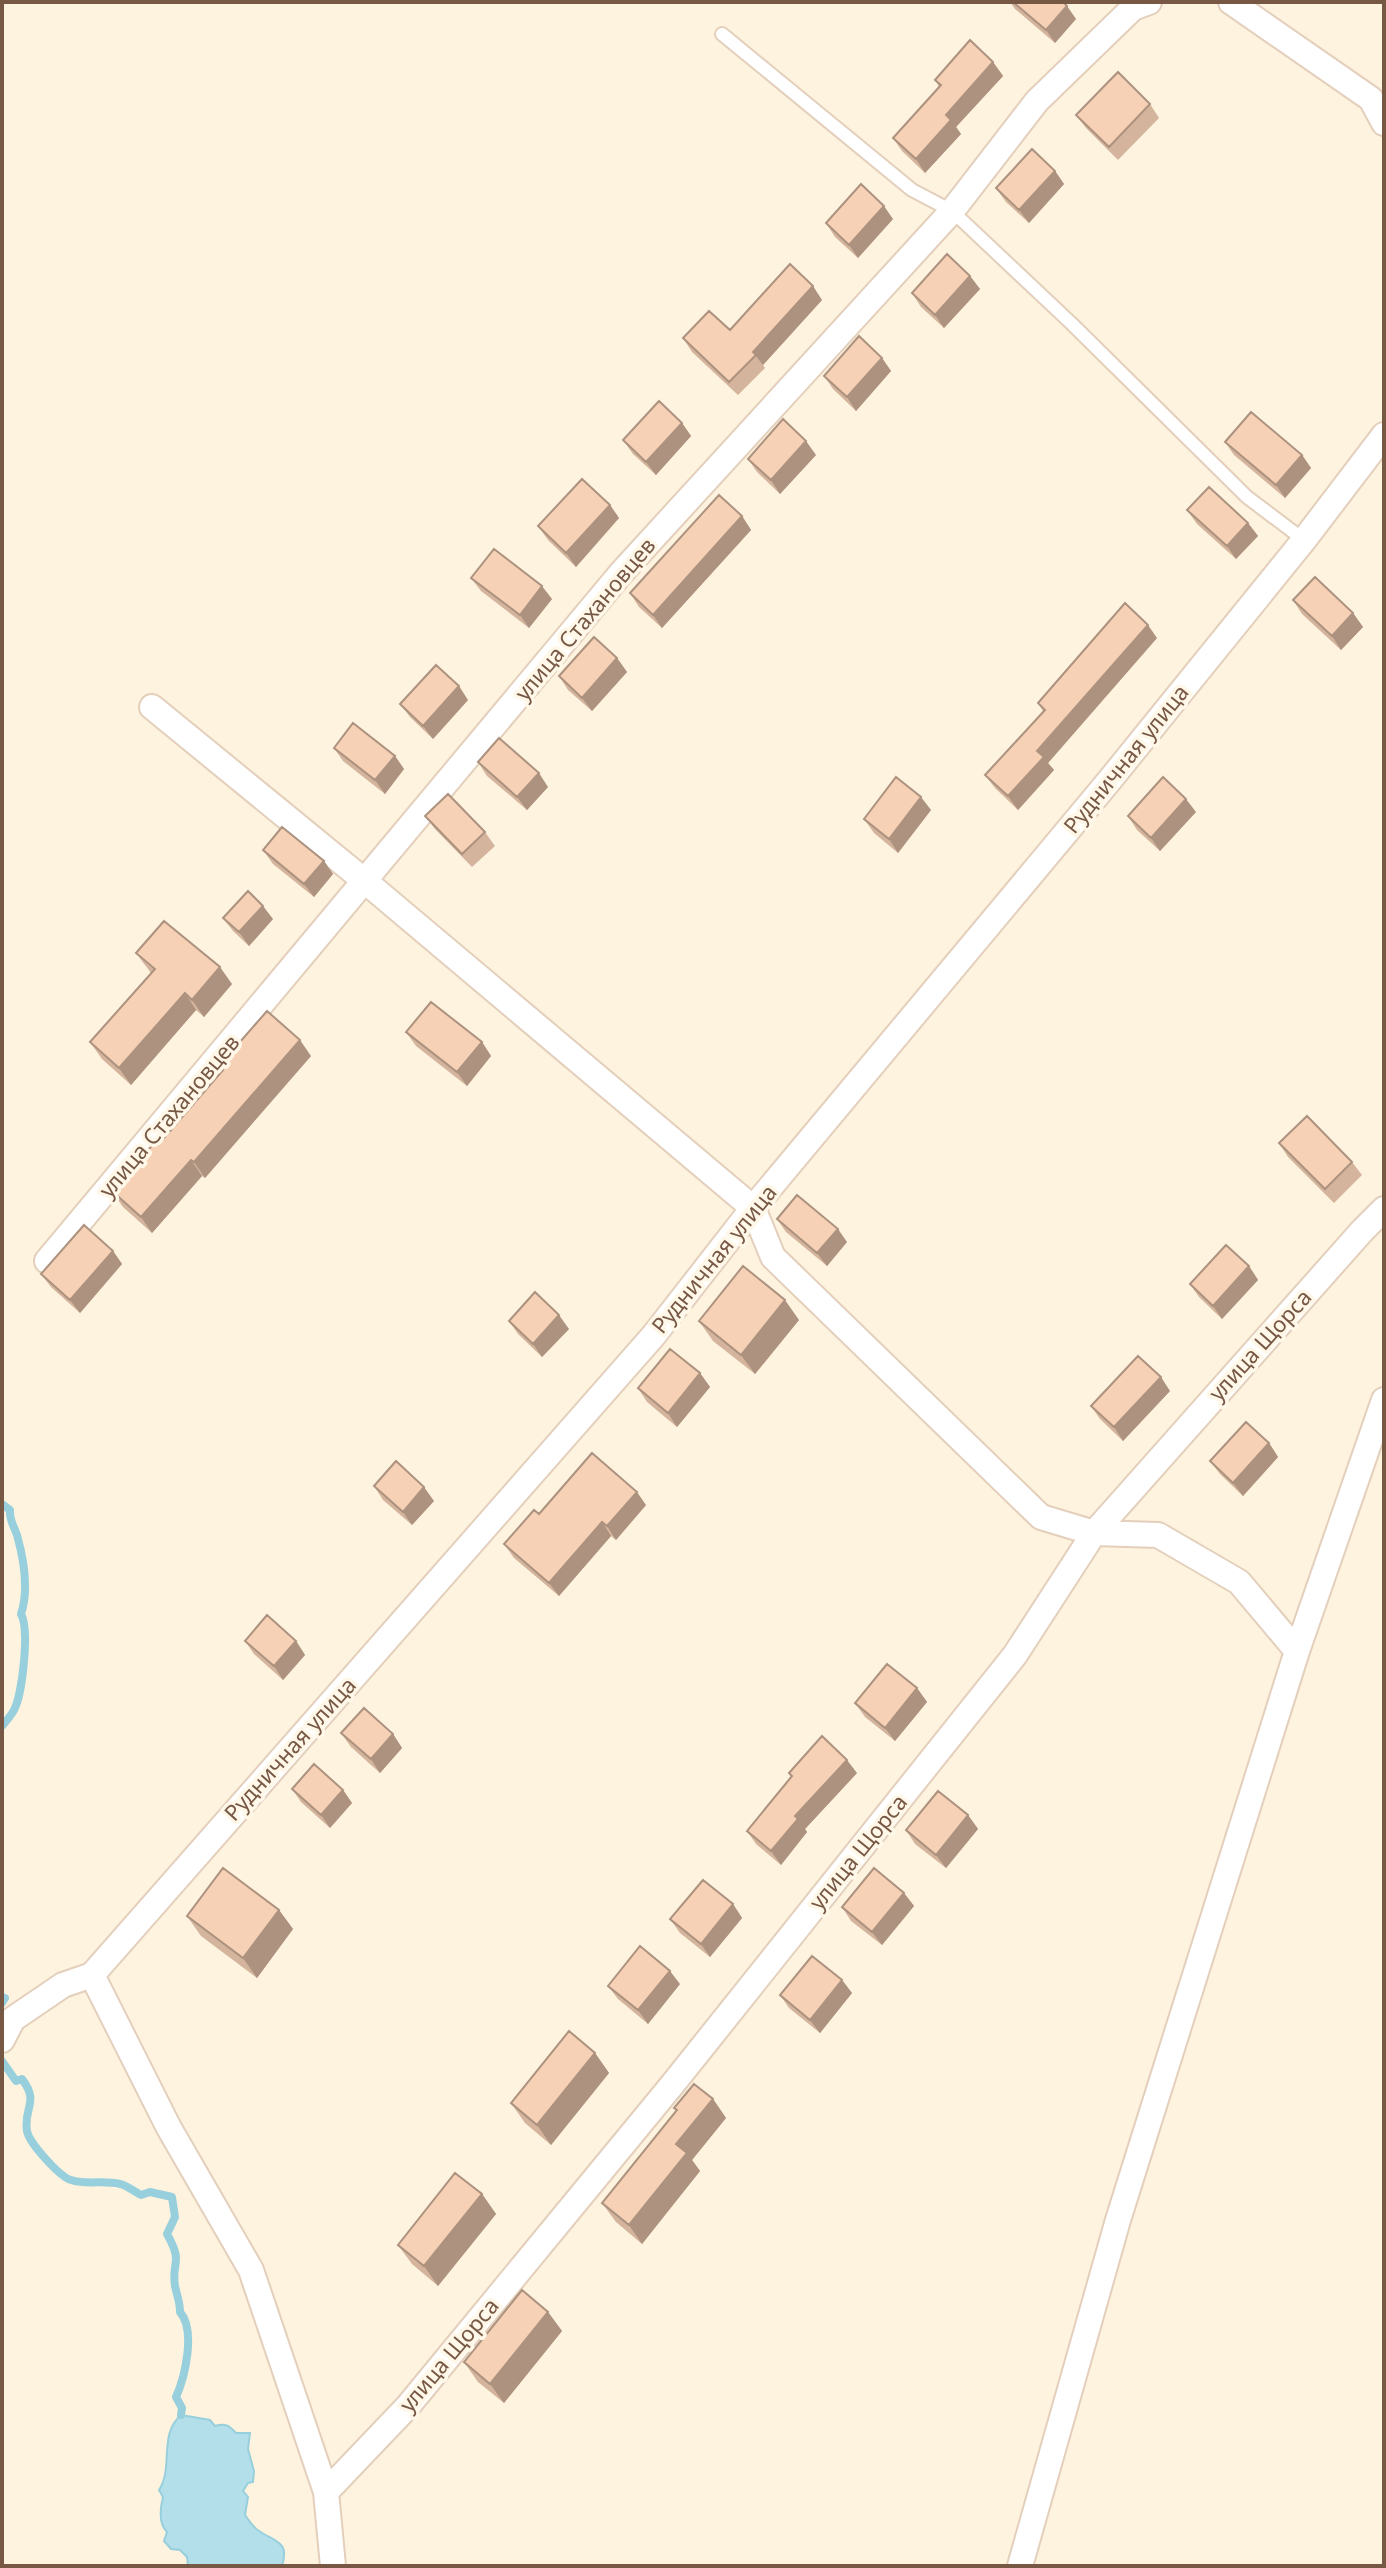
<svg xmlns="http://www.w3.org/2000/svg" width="1386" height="2568" viewBox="0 0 1386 2568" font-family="'Noto Sans',sans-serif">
  <rect width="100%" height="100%" fill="#fef3df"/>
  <path fill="#b2dfe9" stroke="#98cfdc" stroke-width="2" d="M 181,2415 L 210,2420 L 215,2426 C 225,2423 229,2425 236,2433 L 250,2433 L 248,2449 L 254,2471 L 253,2482 L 248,2483 L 243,2491 L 248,2497 L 245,2515 C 249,2521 253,2527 259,2531 C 275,2542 290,2541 282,2566 L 188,2566 L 187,2557 L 180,2550 L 171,2549 L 164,2541 L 167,2532 C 158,2523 160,2509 163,2497 L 159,2490 C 174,2467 158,2435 181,2415 Z"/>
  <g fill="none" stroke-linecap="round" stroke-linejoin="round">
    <path stroke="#98cfdc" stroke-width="8" d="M 2,1504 L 10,1510 C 9,1520 14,1526 17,1535 C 24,1560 29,1590 21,1614 C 30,1630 22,1696 14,1710 C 11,1716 6,1721 2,1726
      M 2,1997 L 5,1998 L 2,2003
      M 2,2061 L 16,2081 L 22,2079 C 40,2103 23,2107 27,2131 C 29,2143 60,2177 71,2180 C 86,2185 104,2180 120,2184 C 126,2185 135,2192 141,2195 L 150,2192 L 172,2197 L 175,2217 L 167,2234 C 184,2264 171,2261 175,2286 C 177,2296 180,2302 180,2312 C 196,2330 185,2377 176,2397 L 182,2408 L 181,2415"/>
    <defs>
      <path id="lane" d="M 722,34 L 912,190 L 952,211 L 1072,324 L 1247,497 L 1304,540"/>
      <path id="street" d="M 1231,2 L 1371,99 L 1384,123
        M 152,707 L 366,882 L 753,1208 L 773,1257 L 1041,1517 L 1094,1533 L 1158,1535 L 1239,1582 L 1297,1651
        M 47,1261 L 622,572 L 952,211 L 1037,101 L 1133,8 L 1149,2
        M 92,1975 L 169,2128 L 251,2270 L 326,2492 L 333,2566
        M 2,2040 L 13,2019 L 63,1985 L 92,1975 L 654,1335 L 753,1208 L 1109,781 L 1304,540 L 1384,435
        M 326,2492 L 408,2406 L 672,2085 L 1015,1655 L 1094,1533 L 1362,1231 L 1384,1209
        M 1020,2566 L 1118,2220 L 1297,1651 L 1384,1400"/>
    </defs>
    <use href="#lane" stroke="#e3cfbb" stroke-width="16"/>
    <use href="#street" stroke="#e3cfbb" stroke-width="28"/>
    <use href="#lane" stroke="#fff" stroke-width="12"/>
    <use href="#street" stroke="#fff" stroke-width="24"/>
  </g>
  <path fill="#d4b49c" d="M 1010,2 L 1063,2 L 1076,19 L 1055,43 L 1015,9 Z
    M 993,62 L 1003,76 L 956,127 L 961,134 L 925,173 L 902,151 L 893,138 L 939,87 L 935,80 Z
    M 1150,104 L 1159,118 L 1118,160 L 1086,128 L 1076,115 Z
    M 1055,171 L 1064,184 L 1029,223 L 1006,202 L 996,188 Z
    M 893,219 L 858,258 L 835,237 L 826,223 Z
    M 970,276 L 980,289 L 944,328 L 921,307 L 912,293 Z
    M 822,300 L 763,365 L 765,368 L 738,395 L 692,352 L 683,338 L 730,330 Z
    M 882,358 L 891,371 L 856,411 L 833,389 L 824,376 Z
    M 682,423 L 691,436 L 656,475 L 633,454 L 623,440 Z
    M 1225,442 L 1302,455 L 1311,468 L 1285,498 L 1234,455 Z
    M 816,455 L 780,494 L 757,472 L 748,459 Z
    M 610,505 L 619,518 L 576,567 L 548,540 L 538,526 Z
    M 1187,510 L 1248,523 L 1258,536 L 1236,559 L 1197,524 Z
    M 742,516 L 751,530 L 662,628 L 639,607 L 630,593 Z
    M 471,578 L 552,599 L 529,628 L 481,591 Z
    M 1293,600 L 1353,613 L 1363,627 L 1341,650 L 1302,614 Z
    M 1157,638 L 1048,763 L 1054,770 L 1018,810 L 995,788 L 985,775 L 1043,711 L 1038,703 Z
    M 617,658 L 627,672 L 592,711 L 568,690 L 559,676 Z
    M 468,700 L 433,739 L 410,717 L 400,704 Z
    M 334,748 L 395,756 L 404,769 L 385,794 L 343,761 Z
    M 478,762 L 548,787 L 527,810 L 487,776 Z
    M 931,810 L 898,853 L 874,833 L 864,819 Z
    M 1196,812 L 1160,851 L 1137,830 L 1128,816 Z
    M 425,816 L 485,832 L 495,846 L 472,867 L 435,829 Z
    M 263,850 L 324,861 L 333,874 L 314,897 L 273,864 Z
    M 223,918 L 273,919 L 249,946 L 233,931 Z
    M 136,953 L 232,984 L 204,1017 L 196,1010 L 131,1085 L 102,1059 L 90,1042 L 151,973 Z
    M 406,1032 L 482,1042 L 491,1056 L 467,1086 L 416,1046 Z
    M 311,1056 L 205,1178 L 202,1176 L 152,1233 L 123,1207 L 112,1191 L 158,1145 L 222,1070 L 219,1066 Z
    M 1279,1143 L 1352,1162 L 1362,1175 L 1334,1203 L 1288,1157 Z
    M 777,1219 L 847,1242 L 827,1266 L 786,1232 Z
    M 113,1251 L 122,1264 L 80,1313 L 51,1287 L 41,1274 Z
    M 1249,1266 L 1258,1280 L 1222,1319 L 1199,1297 L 1190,1284 Z
    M 799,1320 L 755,1374 L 713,1341 L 699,1321 Z
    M 509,1321 L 569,1329 L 542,1357 L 518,1334 Z
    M 700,1373 L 710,1387 L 677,1427 L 647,1402 L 638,1388 Z
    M 1170,1391 L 1123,1441 L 1100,1419 L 1091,1406 Z
    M 1269,1443 L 1278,1457 L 1243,1496 L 1220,1474 L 1210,1461 Z
    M 374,1486 L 434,1501 L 412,1525 L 383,1500 Z
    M 646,1505 L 616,1540 L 611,1536 L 559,1596 L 514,1558 L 504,1544 Z
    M 245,1641 L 296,1641 L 305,1655 L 283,1680 L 254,1654 Z
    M 917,1688 L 927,1702 L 895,1741 L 865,1717 L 855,1703 Z
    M 341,1733 L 393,1734 L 402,1748 L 380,1773 L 351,1747 Z
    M 789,1773 L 857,1773 L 805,1829 L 807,1832 L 781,1865 L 756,1844 L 747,1831 L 791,1777 Z
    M 292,1789 L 343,1790 L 352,1803 L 330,1828 L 301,1802 Z
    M 968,1815 L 978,1829 L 946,1868 L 915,1844 L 906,1830 Z
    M 904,1893 L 914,1906 L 882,1945 L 851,1921 L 842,1907 Z
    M 733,1904 L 742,1918 L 710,1957 L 680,1933 L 670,1919 Z
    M 279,1910 L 293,1929 L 257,1978 L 201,1936 L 187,1916 Z
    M 842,1980 L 852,1993 L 820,2033 L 789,2008 L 780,1995 Z
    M 680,1984 L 648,2024 L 618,1999 L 608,1986 Z
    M 595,2053 L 609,2073 L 551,2145 L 525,2123 L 511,2103 Z
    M 713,2099 L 726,2118 L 692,2160 L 700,2171 L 642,2244 L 616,2222 L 602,2203 L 676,2111 L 674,2108 Z
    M 482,2194 L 496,2214 L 438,2286 L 412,2264 L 398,2245 Z
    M 548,2312 L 562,2331 L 504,2403 L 478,2382 L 464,2362 Z"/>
  <path fill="#ac927f" d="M 1067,6 L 1076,19 L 1055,43 L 1046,30 Z
    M 993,62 L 1003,76 L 956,127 L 961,134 L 925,173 L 916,159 L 946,115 Z
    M 1055,171 L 1064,184 L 1029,223 L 1019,210 Z
    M 884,206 L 893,219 L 858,258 L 849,245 Z
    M 970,276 L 980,289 L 944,328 L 935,315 Z
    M 813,286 L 822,300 L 763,365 L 753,352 Z
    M 882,358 L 891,371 L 856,411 L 847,397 Z
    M 682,423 L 691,436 L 656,475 L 646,462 Z
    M 806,441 L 816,455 L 780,494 L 771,480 Z
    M 1302,455 L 1311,468 L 1285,498 L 1276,485 Z
    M 610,505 L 619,518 L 576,567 L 566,553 Z
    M 742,516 L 751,530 L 662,628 L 653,615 Z
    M 1248,523 L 1258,536 L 1236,559 L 1227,546 Z
    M 542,586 L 552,599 L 529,628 L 520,615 Z
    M 1353,613 L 1363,627 L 1341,650 L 1332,636 Z
    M 1148,625 L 1157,638 L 1048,763 L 1054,770 L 1018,810 L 1008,796 L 1037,751 Z
    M 617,658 L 627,672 L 592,711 L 582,698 Z
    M 459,686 L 468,700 L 433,739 L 423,726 Z
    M 395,756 L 404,769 L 385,794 L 375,780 Z
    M 539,773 L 548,787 L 527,810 L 517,797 Z
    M 921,797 L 931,810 L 898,853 L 889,839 Z
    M 1186,799 L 1196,812 L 1160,851 L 1151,838 Z
    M 324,861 L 333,874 L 314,897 L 304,884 Z
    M 263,906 L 273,919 L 249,946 L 239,932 Z
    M 220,967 L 232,984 L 204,1017 L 192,1000 Z
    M 185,993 L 196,1010 L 131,1085 L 119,1068 Z
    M 300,1040 L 311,1056 L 205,1178 L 194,1162 Z
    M 482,1042 L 491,1056 L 467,1086 L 457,1072 Z
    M 191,1160 L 202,1176 L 152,1233 L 141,1217 Z
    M 838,1229 L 847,1242 L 827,1266 L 817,1253 Z
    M 113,1251 L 122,1264 L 80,1313 L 70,1300 Z
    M 1249,1266 L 1258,1280 L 1222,1319 L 1213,1306 Z
    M 785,1300 L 799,1320 L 755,1374 L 741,1355 Z
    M 559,1315 L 569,1329 L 542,1357 L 533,1344 Z
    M 700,1373 L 710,1387 L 677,1427 L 668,1413 Z
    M 1161,1377 L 1170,1391 L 1123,1441 L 1114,1427 Z
    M 1269,1443 L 1278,1457 L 1243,1496 L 1233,1483 Z
    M 424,1487 L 434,1501 L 412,1525 L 403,1512 Z
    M 637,1492 L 646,1505 L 616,1540 L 607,1526 Z
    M 602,1522 L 611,1536 L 559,1596 L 549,1583 Z
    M 296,1641 L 305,1655 L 283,1680 L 274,1666 Z
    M 917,1688 L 927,1702 L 895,1741 L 885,1728 Z
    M 393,1734 L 402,1748 L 380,1773 L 371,1759 Z
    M 847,1760 L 857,1773 L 805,1829 L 807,1832 L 781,1865 L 771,1851 L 795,1816 Z
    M 343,1790 L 352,1803 L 330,1828 L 321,1815 Z
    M 968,1815 L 978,1829 L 946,1868 L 936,1855 Z
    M 904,1893 L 914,1906 L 882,1945 L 872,1932 Z
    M 733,1904 L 742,1918 L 710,1957 L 701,1944 Z
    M 279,1910 L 293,1929 L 257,1978 L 243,1958 Z
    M 670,1971 L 680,1984 L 648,2024 L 638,2010 Z
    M 842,1980 L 852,1993 L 820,2033 L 810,2020 Z
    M 595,2053 L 609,2073 L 551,2145 L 537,2125 Z
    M 713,2099 L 726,2118 L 692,2160 L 700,2171 L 642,2244 L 629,2225 L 676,2144 Z
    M 482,2194 L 496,2214 L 438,2286 L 424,2266 Z
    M 548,2312 L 562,2331 L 504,2403 L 490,2384 Z"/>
  <path fill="#f6d1b5" stroke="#ac927f" stroke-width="2" d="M 1013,2 L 1063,2 L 1067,6 L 1046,30 Z
    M 970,40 L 993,62 L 946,115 L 951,120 L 916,159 L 893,138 L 941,85 L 935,80 Z
    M 1118,72 L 1150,104 L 1109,147 L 1076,115 Z
    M 1032,149 L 1055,171 L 1019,210 L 996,188 Z
    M 861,184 L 884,206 L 849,245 L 826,223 Z
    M 947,254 L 970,276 L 935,315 L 912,293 Z
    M 790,264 L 813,286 L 753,352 L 756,355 L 729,382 L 683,338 L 709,311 L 730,330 Z
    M 859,336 L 882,358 L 847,397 L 824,376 Z
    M 659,401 L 682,423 L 646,462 L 623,440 Z
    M 1251,412 L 1302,455 L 1276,485 L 1225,442 Z
    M 783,419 L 806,441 L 771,480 L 748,459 Z
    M 582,479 L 610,505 L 566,553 L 538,526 Z
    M 1209,487 L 1248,523 L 1227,546 L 1187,510 Z
    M 719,495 L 742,516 L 653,615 L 630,593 Z
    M 494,549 L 542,586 L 520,615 L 471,578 Z
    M 1315,577 L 1353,613 L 1332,636 L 1293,600 Z
    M 1125,603 L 1148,625 L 1037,751 L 1044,757 L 1008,796 L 985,775 L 1045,710 L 1038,703 Z
    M 594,637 L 617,658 L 582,698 L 559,676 Z
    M 436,665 L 459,686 L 423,726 L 400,704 Z
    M 353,723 L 395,756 L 375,780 L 334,748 Z
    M 499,738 L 539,773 L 517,797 L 478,762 Z
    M 896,777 L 921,797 L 889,839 L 864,819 Z
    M 1163,777 L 1186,799 L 1151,838 L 1128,816 Z
    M 448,794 L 485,832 L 462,854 L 425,816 Z
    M 282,827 L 324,861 L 304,884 L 263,850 Z
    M 248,891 L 263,906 L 239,932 L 223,918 Z
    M 164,921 L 220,967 L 192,1000 L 185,993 L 119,1068 L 90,1042 L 155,969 L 136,953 Z
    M 431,1002 L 482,1042 L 457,1072 L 406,1032 Z
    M 267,1011 L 300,1040 L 194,1162 L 191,1160 L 141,1217 L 112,1191 L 155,1142 L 158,1145 L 223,1070 L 219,1066 Z
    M 1307,1116 L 1352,1162 L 1325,1189 L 1279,1143 Z
    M 797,1195 L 838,1229 L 817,1253 L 777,1219 Z
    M 84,1225 L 113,1251 L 70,1300 L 41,1274 Z
    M 1226,1245 L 1249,1266 L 1213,1306 L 1190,1284 Z
    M 743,1266 L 785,1300 L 741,1355 L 699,1321 Z
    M 535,1292 L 559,1315 L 533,1344 L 509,1321 Z
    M 670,1349 L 700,1373 L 668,1413 L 638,1388 Z
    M 1138,1356 L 1161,1377 L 1114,1427 L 1091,1406 Z
    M 1246,1422 L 1269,1443 L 1233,1483 L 1210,1461 Z
    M 592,1453 L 637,1492 L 607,1526 L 602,1522 L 549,1583 L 504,1544 L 534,1510 L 539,1514 Z
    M 396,1461 L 424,1487 L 403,1512 L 374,1486 Z
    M 267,1615 L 296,1641 L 274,1666 L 245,1641 Z
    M 887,1664 L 917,1688 L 885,1728 L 855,1703 Z
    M 364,1708 L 393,1734 L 371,1759 L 341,1733 Z
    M 822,1736 L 847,1760 L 795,1816 L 798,1819 L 771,1851 L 747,1831 L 792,1776 L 789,1773 Z
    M 314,1764 L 343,1790 L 321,1815 L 292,1789 Z
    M 938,1791 L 968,1815 L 936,1855 L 906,1830 Z
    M 223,1868 L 279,1910 L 243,1958 L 187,1916 Z
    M 874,1868 L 904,1893 L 872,1932 L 842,1907 Z
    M 703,1880 L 733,1904 L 701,1944 L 670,1919 Z
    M 640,1946 L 670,1971 L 638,2010 L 608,1986 Z
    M 812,1956 L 842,1980 L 810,2020 L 780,1995 Z
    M 569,2031 L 595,2053 L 537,2125 L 511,2103 Z
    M 694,2084 L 713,2099 L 676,2144 L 687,2153 L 629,2225 L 602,2203 L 677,2110 L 674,2108 Z
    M 455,2173 L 482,2194 L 424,2266 L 398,2245 Z
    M 522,2290 L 548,2312 L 490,2384 L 464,2362 Z"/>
  <g text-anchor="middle" stroke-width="7" stroke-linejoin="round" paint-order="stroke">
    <g font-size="22" fill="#775845" stroke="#fff7e8">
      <text transform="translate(585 619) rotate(-50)" y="8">улица Стахановцев</text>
      <text transform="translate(1126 759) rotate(-51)" y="8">Рудничная улица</text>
      <text transform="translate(169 1116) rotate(-50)" y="8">улица Стахановцев</text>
      <text transform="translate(714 1259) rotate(-51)" y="8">Рудничная улица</text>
      <text transform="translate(1260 1345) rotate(-48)" y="8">улица Щорса</text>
      <text transform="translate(290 1749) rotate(-48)" y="8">Рудничная улица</text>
      <text transform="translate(858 1852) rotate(-51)" y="8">улица Щорса</text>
      <text transform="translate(449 2355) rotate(-50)" y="8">улица Щорса</text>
    </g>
  </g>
  <rect width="1386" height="2568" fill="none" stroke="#775845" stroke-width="8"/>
</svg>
